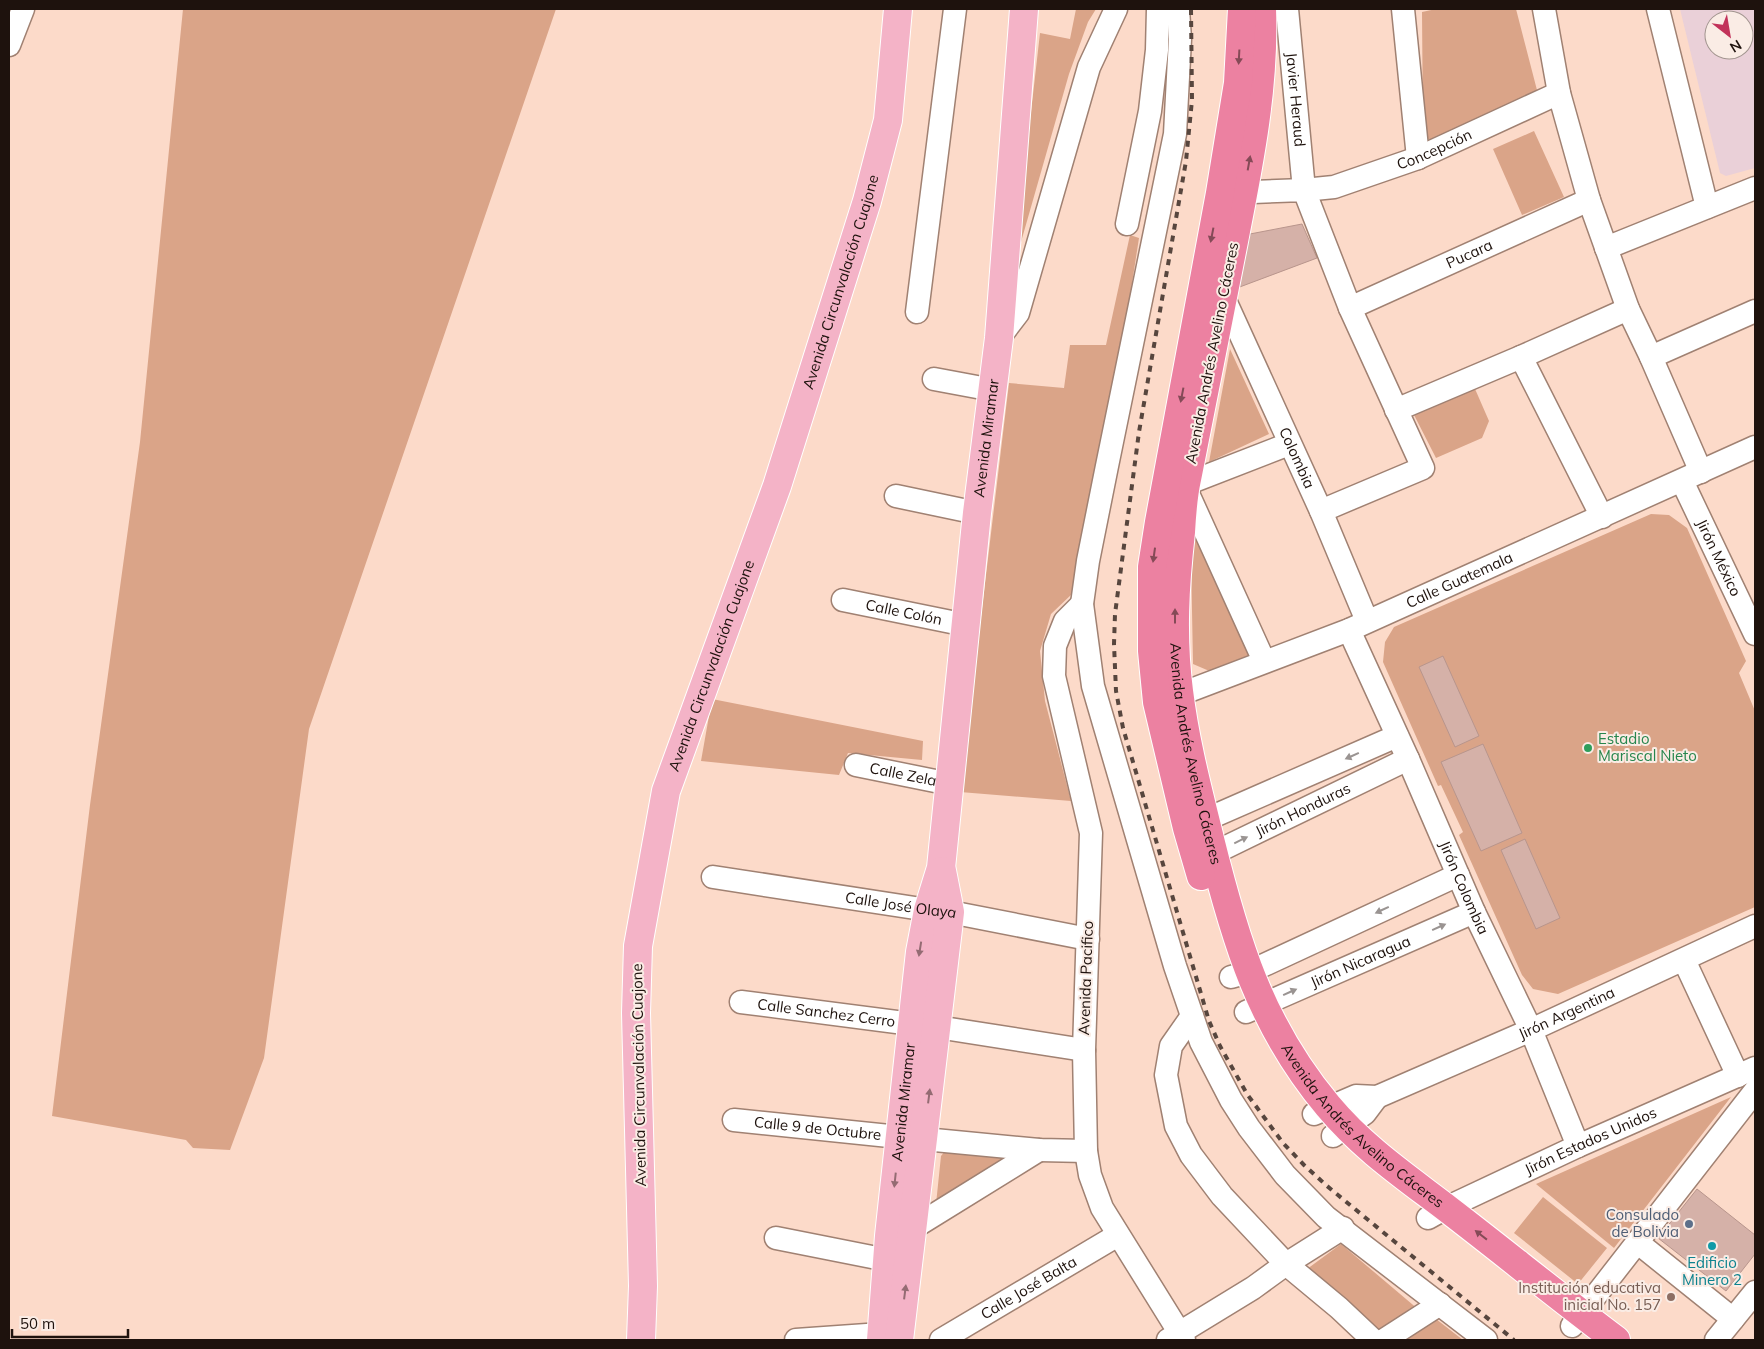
<svg xmlns="http://www.w3.org/2000/svg" width="1764" height="1349" viewBox="0 0 1764 1349" font-family="Mulish,sans-serif">
  <rect width="100%" height="100%" fill="#fcdac9"/>
  <path fill="#ead0d8" fill-rule="evenodd" d="M 1680,9 L 1755,9 L 1755,168 L 1726,176 L 1720,173 ZM 1714,20 L 1744,20 L 1744,50 L 1714,50 Z"/>
  <path fill="#daa488" d="M 183,9 L 556,9 L 309,729 L 264,1058 L 230,1150 L 193,1148 L 186,1140 L 52,1116 L 90,805 L 140,442 Z
    M 1076,9 L 1096,9 L 1088,22 L 1069,74 L 1013,270 L 1040,33 L 1070,39 Z
    M 1436,9 L 1516,9 L 1538,94 L 1437,141 L 1427,139 L 1423,133 L 1422,12 Z
    M 1534,131 L 1564,197 L 1522,215 L 1493,149 Z
    M 1130,235 L 1139,238 L 1122,348 L 1073,593 L 1051,614 L 1040,651 L 1045,701 L 1071,801 L 960,792 L 1009,383 L 1064,388 L 1070,345 L 1106,345 Z
    M 1230,349 L 1269,434 L 1209,462 Z
    M 1472,382 L 1489,421 L 1482,438 L 1436,458 L 1411,409 Z
    M 1651,514 L 1669,515 L 1687,528 L 1746,661 L 1739,673 L 1755,711 L 1755,907 L 1558,994 L 1533,989 L 1522,975 L 1459,835 L 1463,832 L 1441,785 L 1438,786 L 1383,662 L 1385,642 L 1394,627 Z
    M 1196,533 L 1252,656 L 1214,673 L 1193,664 L 1191,557 Z
    M 712,699 L 923,741 L 922,760 L 848,753 L 839,775 L 701,761 Z
    M 1731,1097 L 1614,1248 L 1536,1184 Z
    M 945,1151 L 1009,1157 L 936,1204 L 941,1156 Z
    M 1543,1197 L 1607,1248 L 1578,1284 L 1514,1233 Z
    M 1341,1244 L 1419,1310 L 1380,1334 L 1303,1272 Z
    M 1436,1319 L 1463,1340 L 1404,1340 Z"/>
  <path fill="#d5b1a8" stroke="#b8958c" d="M 1302,224 L 1317,258 L 1237,288 L 1250,234 Z
    M 1443,656 L 1479,736 L 1455,747 L 1419,667 Z
    M 1483,744 L 1522,833 L 1481,851 L 1441,762 Z
    M 1525,839 L 1560,918 L 1536,929 L 1501,850 Z
    M 1697,1189 L 1755,1235 L 1755,1254 L 1726,1291 L 1658,1238 Z"/>
  <g fill="none" stroke-linecap="round" stroke-linejoin="round">
    <defs>
      <g id="minor">
        <path d="M 1178,9 L 1180,39 L 1175,134 L 1107,466 L 1088,561 L 1082,604 L 1093,686 L 1175,966 L 1201,1042 L 1231,1100 L 1249,1128 L 1285,1175 L 1326,1217 L 1486,1340"/>
        <path id="s1" d="M 1287,9 L 1304,190 L 1334,187 L 1418,158 L 1559,93"/>
        <path d="M 1403,9 L 1418,158"/>
        <path d="M 1544,9 L 1559,93 L 1589,200 L 1628,309 L 1651,357 L 1701,472"/>
        <path d="M 1658,9 L 1707,207"/>
        <path d="M 9,45 L 23,9"/>
        <path d="M 1228,193 L 1304,190 L 1350,308 L 1423,468 L 1321,511"/>
        <path d="M 1127,224 L 1150,111 L 1157,50 L 1158,9"/>
        <path d="M 1606,248 L 1755,188"/>
        <path id="s2" d="M 1223,296 L 1321,511 L 1367,621"/>
        <path id="s3" d="M 1350,308 L 1589,200"/>
        <path d="M 917,312 L 955,9"/>
        <path d="M 999,338 L 1018,313 L 1089,67 L 1116,9"/>
        <path d="M 1521,357 L 1602,517"/>
        <path d="M 1651,357 L 1755,311"/>
        <path d="M 934,379 L 993,390"/>
        <path d="M 1396,410 L 1521,357 L 1628,309"/>
        <path id="s4" d="M 1682,481 L 1755,634"/>
        <path d="M 1186,484 L 1289,444"/>
        <path d="M 1185,487 L 1264,661"/>
        <path d="M 896,496 L 977,513"/>
        <path id="s5" d="M 843,600 L 966,625"/>
        <path d="M 1082,604 L 1065,621 L 1055,646 L 1054,676 L 1091,833 L 1084,1050 L 1086,1151 L 1090,1175 L 1102,1208 L 1184,1340"/>
        <path id="s6" d="M 1349,630 L 1408,759 L 1474,912 L 1531,1030 L 1578,1146"/>
        <path id="s7" d="M 1165,700 L 1349,630 L 1755,447"/>
        <path id="s8" d="M 856,765 L 950,784"/>
        <path d="M 1189,827 L 1397,736"/>
        <path id="s9" d="M 1198,859 L 1214,853 L 1408,759"/>
        <path id="s10" d="M 713,877 L 928,910 L 950,912 L 1088,939"/>
        <path d="M 1684,960 L 1738,1076"/>
        <path d="M 1231,977 L 1249,972 L 1458,875"/>
        <path id="s11" d="M 741,1002 L 912,1024"/>
        <path id="s12" d="M 1246,1012 L 1474,912"/>
        <path d="M 1192,1016 L 1171,1046 L 1166,1075 L 1176,1126 L 1191,1155 L 1222,1196 L 1286,1264 L 1339,1308 L 1373,1340"/>
        <path d="M 937,1027 L 1084,1050"/>
        <path id="s13" d="M 1314,1114 L 1356,1096 L 1377,1097 L 1531,1030 L 1755,926"/>
        <path id="s14" d="M 734,1120 L 899,1137"/>
        <path d="M 1333,1136 L 1365,1113 L 1377,1097"/>
        <path d="M 924,1139 L 1039,1150 L 1086,1151"/>
        <path id="s15" d="M 1428,1218 L 1446,1208 L 1578,1146 L 1755,1068"/>
        <path d="M 913,1228 L 1039,1150"/>
        <path d="M 776,1238 L 887,1260"/>
        <path d="M 1637,1242 L 1733,1319"/>
        <path d="M 1572,1326 L 1755,1091"/>
        <path d="M 796,1340 L 881,1334"/>
        <path id="s16" d="M 941,1340 L 1118,1235"/>
        <path d="M 1168,1340 L 1253,1288 L 1286,1264 L 1343,1228"/>
        <path d="M 1384,1340 L 1440,1304"/>
        <path d="M 1716,1340 L 1755,1292"/>
      </g>
      <g id="major">
        <path id="s17" d="M 641,1340 L 643,1286 L 636,1013 L 638,946 L 666,791 L 777,486 L 867,201 L 888,120 L 898,9"/>
        <path id="s18" d="M 881,1340 L 889,1236 L 920,952 L 928,910 L 941,868 L 977,513 L 999,338 L 1024,9"/>
        <path d="M 899,1340 L 950,912 L 942,871"/>
      </g>
      <g id="highway">
        <path id="s19" d="M 1262,9 C 1265,87 1249,165 1234,241 C 1218,321 1202,400 1187,479 C 1183,497 1182,514 1181,532 C 1175,585 1172,637 1179,691 C 1185,741 1198,790 1210,839 C 1235,940 1260,1025 1328,1106 C 1364,1149 1406,1177 1449,1210 C 1505,1253 1560,1298 1616,1340"/>
        <path d="M 1201,876 L 1187,828 L 1157,702 L 1152,651 L 1152,567 L 1159,522 L 1220,193 L 1238,83 L 1242,9"/>
      </g>
    </defs>
    <use href="#minor" stroke="#a08172" stroke-width="25"/>
    <use href="#major" stroke="#fff" stroke-width="30"/>
    <use href="#highway" stroke="#fff" stroke-width="30"/>
    <use href="#minor" stroke="#fff" stroke-width="22"/>
    <use href="#major" stroke="#f4b3c7" stroke-width="28"/>
    <use href="#highway" stroke="#ec81a1" stroke-width="28"/>
    <path stroke="#57463e" stroke-width="4" stroke-dasharray="6 6" stroke-linecap="butt" d="M 1191,9 L 1192,100 L 1186,161 L 1139,432 L 1115,614 L 1114,644 L 1116,691 L 1123,728 L 1209,1021 L 1220,1046 L 1247,1094 L 1283,1143 L 1304,1165 L 1327,1186 L 1514,1340"/>
  </g>
  <defs><path id="oneway-solid" d="M-6-.8H1V-3.2L6.5 0L1 3.2V.8H-6Z" transform="scale(1.25)"/></defs>
  <g fill="#854a57">
    <use href="#oneway-solid" transform="translate(1239 57) rotate(93)"/>
    <use href="#oneway-solid" transform="translate(1249 163) rotate(-80)"/>
    <use href="#oneway-solid" transform="translate(1212 235) rotate(101)"/>
    <use href="#oneway-solid" transform="translate(1182 395) rotate(101)"/>
    <use href="#oneway-solid" transform="translate(1154 555) rotate(98)"/>
    <use href="#oneway-solid" transform="translate(1175 616) rotate(-90)"/>
    <use href="#oneway-solid" transform="translate(1481 1235) rotate(-142)"/>
  </g>
  <g fill="#9a9492">
    <use href="#oneway-solid" transform="translate(1352 756) rotate(156)"/>
    <use href="#oneway-solid" transform="translate(1241 840) rotate(-26)"/>
    <use href="#oneway-solid" transform="translate(1382 910) rotate(155)"/>
    <use href="#oneway-solid" transform="translate(1439 927) rotate(-24)"/>
    <use href="#oneway-solid" transform="translate(1290 992) rotate(-24)"/>
  </g>
  <g fill="#946b73">
    <use href="#oneway-solid" transform="translate(920 949) rotate(99)"/>
    <use href="#oneway-solid" transform="translate(929 1096) rotate(-83)"/>
    <use href="#oneway-solid" transform="translate(895 1180) rotate(96)"/>
    <use href="#oneway-solid" transform="translate(905 1292) rotate(-83)"/>
  </g>
  <circle fill="#2e9e5b" stroke="#faece5" stroke-width="2" cx="1588" cy="748" r="5"/>
  <circle fill="#5c6f8a" stroke="#faece5" stroke-width="2" cx="1689" cy="1224" r="5"/>
  <circle fill="#0f9aa8" stroke="#faece5" stroke-width="2" cx="1712" cy="1246" r="5"/>
  <circle fill="#8d6e63" stroke="#faece5" stroke-width="2" cx="1671" cy="1297" r="5"/>
  <g text-anchor="middle" stroke-width="4" stroke-linejoin="round" paint-order="stroke">
    <g font-size="15" fill="#1e120d" stroke="#faece5">
      <text dy="5" stroke="none"><textPath href="#s1" startOffset="91">Javier Heraud</textPath></text>
      <text dy="5" stroke="none"><textPath href="#s1" startOffset="319">Concepción</textPath></text>
      <text dy="5" stroke="none"><textPath href="#s3" startOffset="131">Pucara</textPath></text>
      <text dy="5" stroke="none"><textPath href="#s17" startOffset="1090">Avenida Circunvalación Cuajone</textPath></text>
      <text transform="translate(1212 353) rotate(-79)" y="5">Avenida Andrés Avelino Cáceres</text>
      <text dy="5" stroke="none"><textPath href="#s18" startOffset="909">Avenida Miramar</textPath></text>
      <text dy="5" stroke="none"><textPath href="#s2" startOffset="178">Colombia</textPath></text>
      <text dy="5" stroke="none"><textPath href="#s4" startOffset="85">Jirón México</textPath></text>
      <text dy="5" stroke="none"><textPath href="#s7" startOffset="318">Calle Guatemala</textPath></text>
      <text dy="5" stroke="none"><textPath href="#s5" startOffset="62">Calle Colón</textPath></text>
      <text dy="5" stroke="none"><textPath href="#s17" startOffset="685">Avenida Circunvalación Cuajone</textPath></text>
      <text dy="5" stroke="none"><textPath href="#s19" startOffset="754">Avenida Andrés Avelino Cáceres</textPath></text>
      <text dy="5" stroke="none"><textPath href="#s8" startOffset="48">Calle Zela</textPath></text>
      <text dy="5" stroke="none"><textPath href="#s9" startOffset="116">Jirón Honduras</textPath></text>
      <text dy="5" stroke="none"><textPath href="#s6" startOffset="282">Jirón Colombia</textPath></text>
      <text dy="5" stroke="none"><textPath href="#s10" startOffset="190">Calle José Olaya</textPath></text>
      <text dy="5" stroke="none"><textPath href="#s12" startOffset="125">Jirón Nicaragua</textPath></text>
      <text transform="translate(1086 978) rotate(-88)" y="5">Avenida Pacifico</text>
      <text dy="5" stroke="none"><textPath href="#s11" startOffset="86">Calle Sanchez Cerro</textPath></text>
      <text dy="5" stroke="none"><textPath href="#s13" startOffset="274">Jirón Argentina</textPath></text>
      <text transform="translate(639 1075) rotate(-91)" y="5">Avenida Circunvalación Cuajone</text>
      <text dy="5" stroke="none"><textPath href="#s18" startOffset="239">Avenida Miramar</textPath></text>
      <text dy="5" stroke="none"><textPath href="#s19" startOffset="1174">Avenida Andrés Avelino Cáceres</textPath></text>
      <text dy="5" stroke="none"><textPath href="#s14" startOffset="84">Calle 9 de Octubre</textPath></text>
      <text dy="5" stroke="none"><textPath href="#s15" startOffset="180">Jirón Estados Unidos</textPath></text>
      <text dy="5" stroke="none"><textPath href="#s16" startOffset="102">Calle José Balta</textPath></text>
    </g>
    <g font-size="15" fill="#27864d" stroke="#faece5" text-anchor="start">
      <text x="1598" y="744">Estadio<tspan x="1598" dy="17">Mariscal Nieto</tspan></text>
    </g>
    <g font-size="15" fill="#4e5e75" stroke="#faece5" text-anchor="end">
      <text x="1679" y="1220">Consulado<tspan x="1679" dy="17">de Bolivia</tspan></text>
    </g>
    <g font-size="15" fill="#0d838f" stroke="#faece5">
      <text x="1712" y="1268">Edificio<tspan x="1712" dy="17">Minero 2</tspan></text>
    </g>
    <g font-size="15" fill="#785e54" stroke="#faece5" text-anchor="end">
      <text x="1661" y="1293">Institución educativa<tspan x="1661" dy="17">inicial No. 157</tspan></text>
    </g>
  </g>
  <rect width="1764" height="1349" fill="none" stroke="#1e120d" stroke-width="20"/>
  <g transform="translate(1729 35) rotate(149)"><circle r="24" fill="#faece5" stroke="#a2958f"/>
  <path d="M0-4L9 19L0 12L-9 19Z" fill="#c2325a"/>
  <text y="-8" font-size="14" font-weight="bold" text-anchor="middle" fill="#1e120d">N</text>
  </g>
  <path d="M12 1329v8h116v-8" fill="none" stroke="#1e120d" stroke-width="2.5"/>
  <text x="20" y="1329" font-size="15" fill="#1e120d" stroke="#faece5" stroke-width="4" paint-order="stroke">50 m</text>
</svg>
